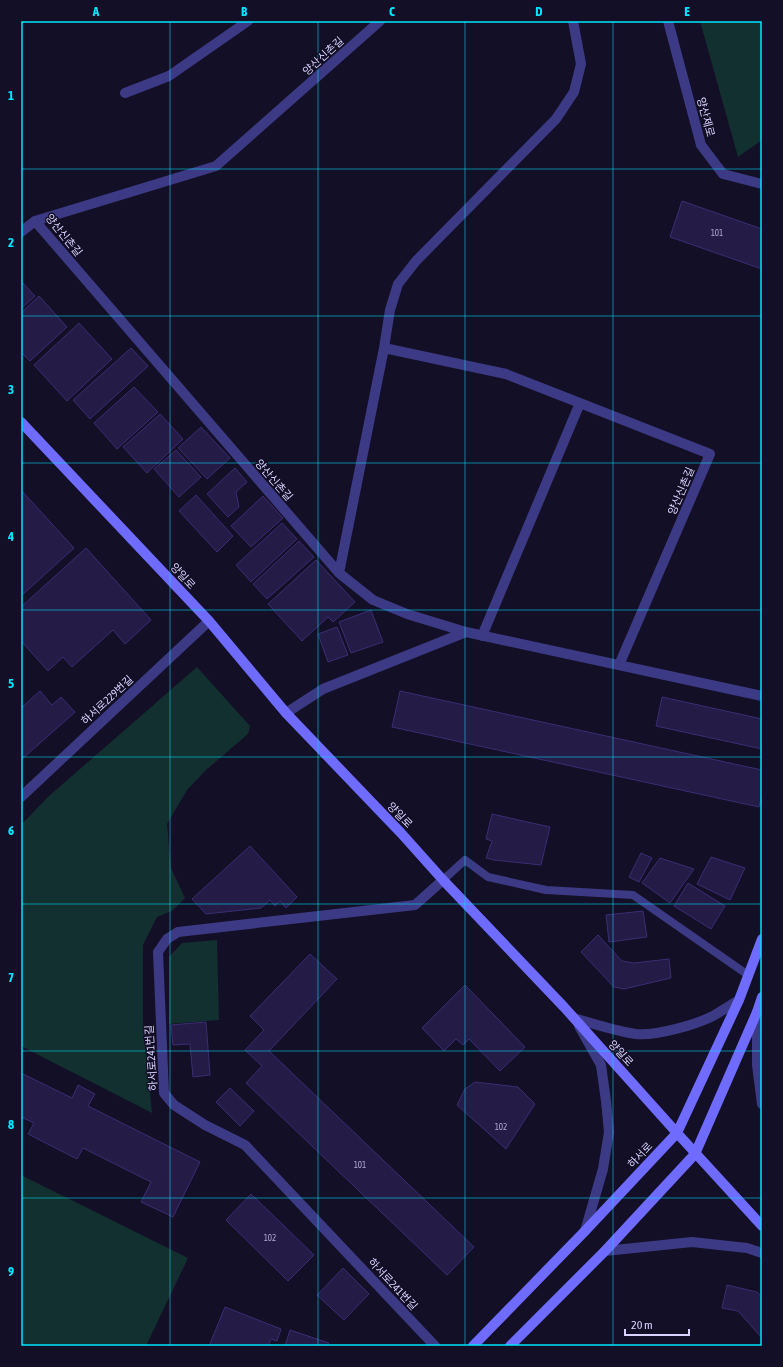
<svg xmlns="http://www.w3.org/2000/svg" width="783" height="1367" viewBox="0 0 783 1367" font-family="'Asap Condensed','Noto Sans KR',sans-serif">
  <rect width="100%" height="100%" fill="#130f26"/>
  <path fill="#12302f" d="M 700,21 L 762,21 L 762,140 L 738,157 Z
    M 197,667 L 250,726 L 248,734 L 206,770 L 187,790 L 167,824 L 171,868 L 185,898 L 172,911 L 157,917 L 143,945 L 143,1022 L 152,1113 L 21,1046 L 21,825 L 49,796 Z
    M 217,940 L 219,1020 L 169,1024 L 169,957 L 182,943 Z
    M 21,1175 L 188,1258 L 146,1346 L 21,1346 Z"/>
  <path fill="#241b47" stroke="#3b2d73" d="M 682,201 L 762,229 L 762,269 L 670,237 Z
    M 21,281 L 35,296 L 21,309 Z
    M 39,296 L 67,327 L 30,361 L 21,352 L 21,313 Z
    M 79,323 L 112,359 L 67,401 L 34,365 Z
    M 131,348 L 148,366 L 90,419 L 73,400 Z
    M 134,387 L 158,412 L 117,449 L 94,423 Z
    M 160,414 L 183,439 L 147,473 L 123,447 Z
    M 201,427 L 230,458 L 207,479 L 178,448 Z
    M 176,450 L 201,477 L 179,497 L 154,469 Z
    M 235,468 L 247,482 L 236,492 L 239,507 L 228,517 L 207,494 Z
    M 21,490 L 74,548 L 21,596 Z
    M 196,495 L 233,536 L 217,552 L 179,511 Z
    M 263,496 L 283,518 L 251,547 L 231,526 Z
    M 282,523 L 297,539 L 251,582 L 236,565 Z
    M 299,541 L 314,557 L 267,599 L 253,584 Z
    M 86,548 L 151,620 L 125,644 L 113,630 L 72,667 L 63,657 L 48,671 L 21,641 L 21,607 Z
    M 316,560 L 355,602 L 333,622 L 328,617 L 302,641 L 268,604 Z
    M 371,610 L 383,642 L 351,653 L 339,622 Z
    M 337,627 L 348,655 L 328,662 L 318,634 Z
    M 40,691 L 52,705 L 61,697 L 75,712 L 21,760 L 21,708 Z
    M 400,691 L 762,770 L 762,793 L 759,807 L 392,727 Z
    M 662,697 L 762,719 L 762,749 L 656,726 Z
    M 492,814 L 550,827 L 541,865 L 494,860 L 486,858 L 492,841 L 486,839 Z
    M 250,846 L 297,897 L 286,908 L 280,901 L 275,906 L 270,900 L 261,908 L 206,914 L 192,899 Z
    M 641,853 L 652,858 L 639,882 L 629,877 Z
    M 711,857 L 745,868 L 730,900 L 697,884 Z
    M 660,858 L 694,869 L 670,903 L 642,883 Z
    M 688,883 L 725,906 L 711,929 L 674,906 Z
    M 643,911 L 647,937 L 609,942 L 606,915 Z
    M 598,935 L 622,961 L 634,963 L 669,959 L 671,978 L 624,989 L 614,987 L 581,952 Z
    M 310,954 L 337,979 L 269,1051 L 474,1247 L 447,1275 L 246,1083 L 262,1066 L 245,1050 L 264,1030 L 250,1016 Z
    M 465,985 L 525,1047 L 500,1071 L 469,1039 L 463,1045 L 456,1039 L 444,1051 L 422,1028 Z
    M 206,1022 L 210,1075 L 193,1077 L 190,1044 L 173,1045 L 171,1025 Z
    M 21,1073 L 72,1098 L 78,1085 L 95,1094 L 88,1106 L 200,1162 L 173,1217 L 141,1202 L 151,1182 L 83,1148 L 77,1159 L 28,1134 L 34,1123 L 21,1117 Z
    M 475,1082 L 518,1087 L 535,1104 L 506,1149 L 457,1105 L 465,1089 Z
    M 230,1088 L 254,1111 L 240,1126 L 216,1102 Z
    M 251,1194 L 314,1255 L 288,1281 L 226,1220 Z
    M 343,1268 L 369,1294 L 344,1320 L 317,1295 Z
    M 727,1285 L 757,1292 L 762,1297 L 762,1338 L 738,1311 L 722,1308 Z
    M 225,1307 L 281,1329 L 277,1341 L 271,1339 L 268,1346 L 209,1346 Z
    M 290,1330 L 329,1343 L 327,1346 L 285,1346 Z"/>
  <g fill="none" stroke-linecap="round" stroke-linejoin="round">
    <path stroke="#3d3a85" stroke-width="8" d="M 443,880 L 465,860 L 488,877 L 546,890 L 633,895 L 748,975"/>
    <path stroke="#3d3a85" stroke-width="10" d="M 668,21 L 701,145 L 723,174 L 762,184
      M 125,93 L 169,76 L 248,21
      M 35,221 L 339,573 L 373,600 L 407,614 L 466,632 L 762,696
      M 21,232 L 35,221 L 216,166 L 380,21
      M 384,348 L 506,374 L 710,454 L 619,665
      M 339,573 L 384,348 L 390,310 L 398,284 L 416,261 L 556,119 L 574,92 L 581,64 L 573,21
      M 482,636 L 580,403
      M 286,713 L 323,689 L 466,632
      M 21,797 L 209,621
      M 435,1346 L 245,1145 L 205,1125 L 174,1105 L 164,1093 L 158,952 L 167,939 L 178,932 L 415,905 L 443,880"/>
    <path stroke="#3d3a85" stroke-width="10" d="M 757,1012 L 757,1065 L 762,1104
      M 574,1018 C 594,1024 615,1031 636,1034 C 656,1036 695,1025 713,1016 C 722,1011 730,1005 739,1000
      M 579,1026 L 601,1065 L 606,1101 L 609,1132 L 603,1169 L 585,1231
      M 605,1251 L 692,1242 L 747,1248 L 762,1253"/>
    <path stroke="#6f6bff" stroke-width="10" d="M 21,422 L 209,621 L 286,713 L 401,833 L 443,880 L 564,1007 L 677,1133 L 762,1226
      M 473,1346 L 585,1231 L 677,1133 L 739,1000 L 762,939
      M 510,1346 L 605,1251 L 695,1154 L 757,1012 L 762,997"/>
  </g>
  <path fill="none" stroke="#00e5ff" stroke-width="1" stroke-opacity="0.55" d="M 170,21 L 170,1346M 318,21 L 318,1346M 465,21 L 465,1346M 613,21 L 613,1346M 21,169 L 762,169M 21,316 L 762,316M 21,463 L 762,463M 21,610 L 762,610M 21,757 L 762,757M 21,904 L 762,904M 21,1051 L 762,1051M 21,1198 L 762,1198"/>
  <g text-anchor="middle" stroke-width="3" stroke-linejoin="round" paint-order="stroke">
    <g font-size="9" fill="#aca6d1">
      <text x="717" y="236">101</text>
      <text x="501" y="1130">102</text>
      <text x="360" y="1168">101</text>
      <text x="270" y="1241">102</text>
    </g>
    <g font-size="11" fill="#d9d4ff" stroke="#130f26">
      <text transform="translate(323 56) rotate(-42)" y="4">양산신촌길</text>
      <text transform="translate(706 117) rotate(75)" y="4">양산제로</text>
      <text transform="translate(64 235) rotate(51)" y="4">양산신촌길</text>
      <text transform="translate(274 480) rotate(49)" y="4">양산신촌길</text>
      <text transform="translate(681 491) rotate(-67)" y="4">양산신촌길</text>
      <text transform="translate(183 576) rotate(47)" y="4">양일로</text>
      <text transform="translate(107 700) rotate(-43)" y="4">하서로229번길</text>
      <text transform="translate(400 815) rotate(46)" y="4">양일로</text>
      <text transform="translate(621 1053) rotate(48)" y="4">양일로</text>
      <text transform="translate(151 1058) rotate(-94)" y="4">하서로241번길</text>
      <text transform="translate(640 1155) rotate(-47)" y="4">하서로</text>
      <text transform="translate(393 1284) rotate(47)" y="4">하서로241번길</text>
    </g>
  </g>
  <rect width="783" height="1367" fill="none" stroke="#130f26" stroke-width="44"/>
  <path d="M625 1329v6h64v-6" fill="none" stroke="#d9d4ff" stroke-width="2"/>
  <text x="631" y="1329" font-size="12" fill="#d9d4ff" stroke="#130f26" stroke-width="3" paint-order="stroke">20 m</text>
  <rect x="22" y="22" width="739" height="1323" fill="none" stroke="#00e5ff" stroke-width="1.5"/>
  <g font-size="13" text-anchor="middle" font-weight="bold" fill="#00e5ff">
    <text x="96" y="16">A</text>
    <text x="244" y="16">B</text>
    <text x="392" y="16">C</text>
    <text x="539" y="16">D</text>
    <text x="687" y="16">E</text>
    <text x="11" y="100">1</text>
    <text x="11" y="247">2</text>
    <text x="11" y="394">3</text>
    <text x="11" y="541">4</text>
    <text x="11" y="688">5</text>
    <text x="11" y="835">6</text>
    <text x="11" y="982">7</text>
    <text x="11" y="1129">8</text>
    <text x="11" y="1276">9</text>
  </g>
</svg>
